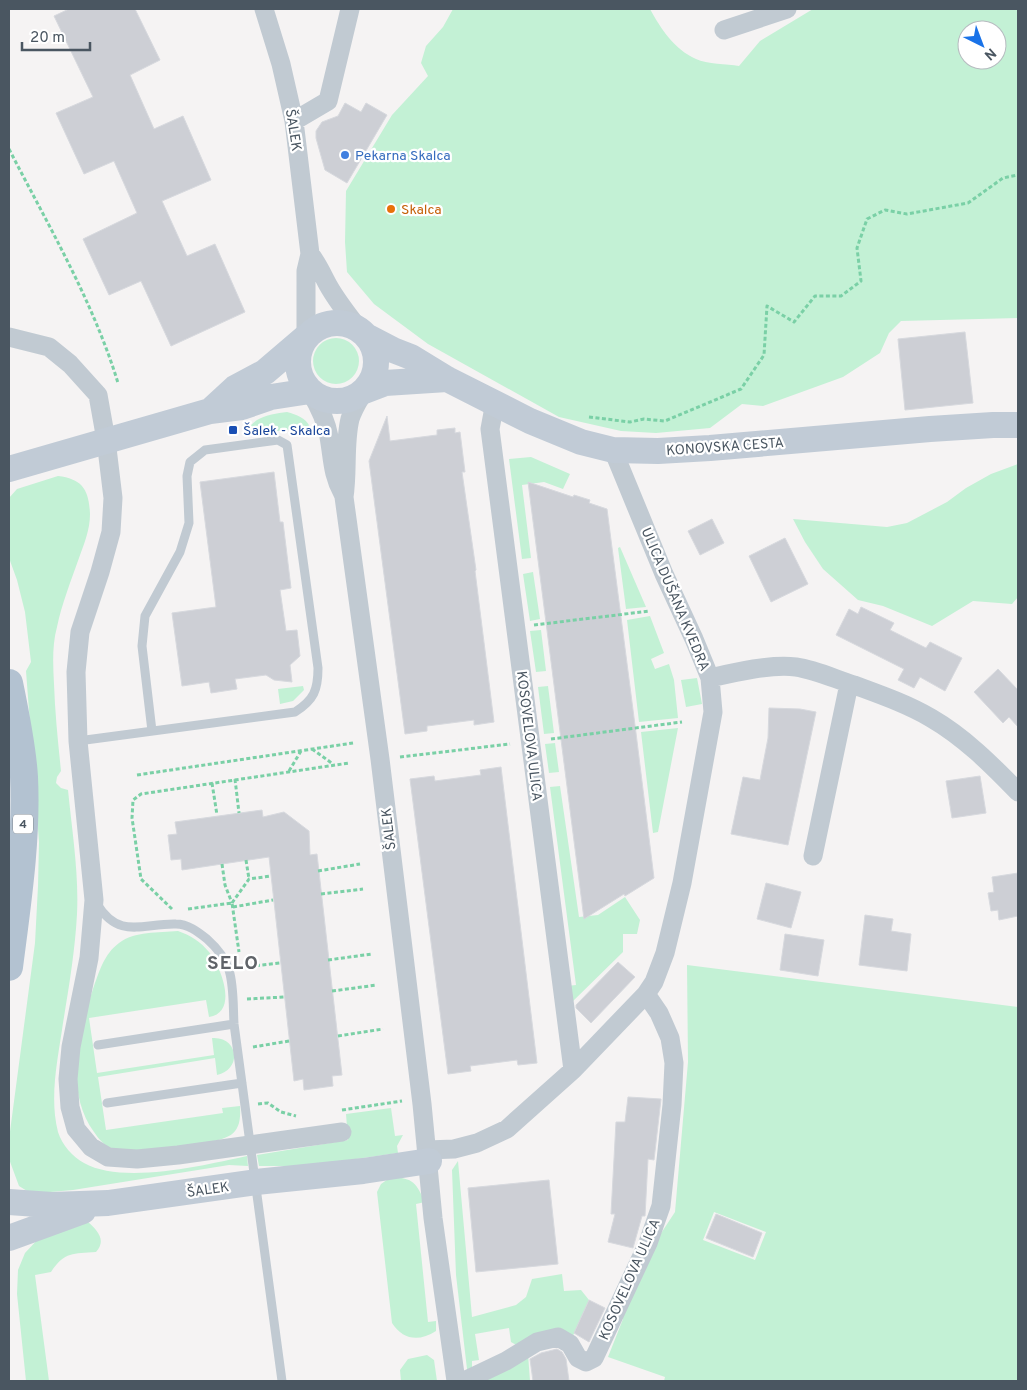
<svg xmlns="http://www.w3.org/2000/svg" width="1027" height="1390" viewBox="0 0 1027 1390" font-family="Overpass,sans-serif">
  <rect width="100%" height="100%" fill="#f5f3f3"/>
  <path fill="#c3f1d5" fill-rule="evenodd" d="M 453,9 L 650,9 C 661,29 674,49 696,59 C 707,64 727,64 739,66 L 760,41 L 813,9 L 1018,9 L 1018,318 L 901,321 L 889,333 L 880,353 L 843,377 L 763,406 L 742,404 L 710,428 L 656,433 L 621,431 L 559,417 L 428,344 L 374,304 L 347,272 L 345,242 L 346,191 L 392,115 L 428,76 L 421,63 L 426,46 L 443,27 ZM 967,30 L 997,30 L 997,60 L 967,60 Z
    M313 361a23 23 0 1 1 46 0a23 23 0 1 1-46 0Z
    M 287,412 C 297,415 305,417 310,427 L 245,435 L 243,428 C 253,426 251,424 257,420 C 266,415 277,413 287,412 Z
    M 531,457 L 570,474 L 563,489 L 544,482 L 522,485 L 531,558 L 522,559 L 509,459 Z
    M 1018,464 L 1018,597 L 1012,604 L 973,601 L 932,626 L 883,606 L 858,600 L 823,569 L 805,542 L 793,519 L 887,527 L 907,523 L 947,502 L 966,488 L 991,474 Z
    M 58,476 C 82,479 89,489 90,514 C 90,530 84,544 79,558 C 71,581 62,603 57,627 C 52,645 53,665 54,684 C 55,713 58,742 61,771 L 57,777 L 56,783 L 61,788 L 68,790 C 72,831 79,873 77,914 C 75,951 69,987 63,1023 C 58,1058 49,1097 58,1132 C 62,1145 73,1157 84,1163 C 123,1185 205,1165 247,1156 L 248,1166 L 229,1165 L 73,1190 L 39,1193 L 27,1191 L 19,1186 L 9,1159 L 9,1139 L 35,943 L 38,886 L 39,842 L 26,671 L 31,662 L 25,612 L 17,580 L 9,558 L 9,498 L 17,489 Z
    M 620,547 L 646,607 L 626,609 L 618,548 Z
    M 533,572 L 540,619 L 530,621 L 523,574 Z
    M 650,616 L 664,653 L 651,659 L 655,669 L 669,664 L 674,680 L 678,718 L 639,722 L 627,620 Z
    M 541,630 L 546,671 L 536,672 L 530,631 Z
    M 697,678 L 702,704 L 686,707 L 681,680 Z
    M 303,686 L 304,690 L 293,701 L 280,704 L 278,689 Z
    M 548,686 L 554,733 L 544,734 L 538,687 Z
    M 678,728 L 658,832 L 653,833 L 641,732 Z
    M 555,743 L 559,772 L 549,773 L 545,744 Z
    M 560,786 L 579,917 L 598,915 L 625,897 L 640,920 L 637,934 L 623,934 L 623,952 L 569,1005 L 567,986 L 576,985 L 550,787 Z
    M 178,931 C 190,935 201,942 209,952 C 221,967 239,1012 209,1017 L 206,1000 L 89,1018 L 97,1073 L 214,1055 L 212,1038 C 238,1036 243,1069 217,1075 L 215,1058 L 98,1077 L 106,1130 L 223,1113 L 222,1108 L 240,1106 C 242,1136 229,1138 204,1143 C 179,1148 154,1150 128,1150 C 123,1149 117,1150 113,1149 C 105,1147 98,1138 94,1132 C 64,1090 78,1033 93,989 C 99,972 104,954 119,943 C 135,931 158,933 178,931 Z
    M 687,965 L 1018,1007 L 1018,1381 L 664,1381 L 665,1377 L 608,1357 L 623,1319 L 623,1309 L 652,1247 L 675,1212 L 688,1062 ZM 714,1212 L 766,1232 L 755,1260 L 703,1240 Z
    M 391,1108 L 395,1136 L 403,1135 L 397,1146 L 398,1153 L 307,1166 L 259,1166 L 257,1155 L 348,1140 L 346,1114 Z
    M 458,1161 L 472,1317 L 516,1305 L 526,1297 L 532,1279 L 562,1274 L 564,1291 L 581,1290 L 589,1300 L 572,1338 L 518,1346 L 511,1342 L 509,1328 L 475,1334 L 479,1360 L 472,1361 L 472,1371 L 467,1369 L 456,1275 L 452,1170 Z
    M 391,1177 C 414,1178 416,1183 425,1202 L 416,1204 L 428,1322 L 436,1321 L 436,1331 C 419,1342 403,1340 392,1323 L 377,1192 L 381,1184 Z
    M 88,1222 C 97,1230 107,1240 96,1252 C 73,1254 65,1251 51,1272 L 35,1275 L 49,1381 L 26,1381 L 17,1294 L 18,1270 L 25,1253 L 39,1238 Z
    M 528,1354 L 530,1381 L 478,1381 Z
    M 427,1355 L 434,1360 L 437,1381 L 401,1381 L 400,1370 L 408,1359 Z"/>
  <path fill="#cdcfd5" stroke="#d7d9de" d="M 69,9 L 135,9 L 160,60 L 130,75 L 154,129 L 183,116 L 211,180 L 162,201 L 187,256 L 215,244 L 245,312 L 171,346 L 141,281 L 109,295 L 83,239 L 137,213 L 114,161 L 84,174 L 56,113 L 93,97 L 54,16 Z
    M 345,103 L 361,112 L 366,103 L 387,115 L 347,183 L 325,170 L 316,138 L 316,131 L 322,122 L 338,116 Z
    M 965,332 L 973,403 L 905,410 L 898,339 Z
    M 387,416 L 390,441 L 437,435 L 437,430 L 455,428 L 455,433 L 460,432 L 465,472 L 462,472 L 476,570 L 475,571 L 494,722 L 474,725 L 474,720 L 427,726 L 427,731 L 405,734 L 369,461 Z
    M 274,472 L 280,522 L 283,522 L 291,588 L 280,590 L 286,631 L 297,630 L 300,656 L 290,665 L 292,682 L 274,680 L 266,675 L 235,679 L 237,689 L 211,693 L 209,682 L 182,686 L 172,613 L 216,607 L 200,482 Z
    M 528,482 L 573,497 L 574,495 L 590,500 L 589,503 L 607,509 L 636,733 L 654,878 L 625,896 L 624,894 L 584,919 Z
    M 712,519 L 724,543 L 700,555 L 688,531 Z
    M 785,538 L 808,584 L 771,602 L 749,556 Z
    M 861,607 L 894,623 L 890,630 L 926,648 L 930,642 L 962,658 L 945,691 L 920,677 L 914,688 L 898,680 L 904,669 L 836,635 L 849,609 L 858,614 Z
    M 998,669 L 1018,690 L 1018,727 L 1009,717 L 1003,723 L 974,692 Z
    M 769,708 L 800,709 L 816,712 L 788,845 L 731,834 L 743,777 L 760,780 L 768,738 Z
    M 501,767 L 537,1063 L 518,1065 L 517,1060 L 470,1066 L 471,1071 L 448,1074 L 410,779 L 434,776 L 435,781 L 481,775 L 480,770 Z
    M 980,776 L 986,813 L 952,818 L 946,781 Z
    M 262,810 L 263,817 L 284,812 L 309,831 L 310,855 L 317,854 L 342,1075 L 332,1076 L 333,1086 L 304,1090 L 303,1079 L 294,1081 L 269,857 L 182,870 L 181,859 L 171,860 L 168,835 L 177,834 L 175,822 Z
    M 1018,873 L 1018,916 L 999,920 L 998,910 L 991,911 L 988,893 L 994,892 L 992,877 Z
    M 766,883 L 801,892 L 791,928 L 757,919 Z
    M 865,915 L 893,919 L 891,931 L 911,934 L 907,971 L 859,965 Z
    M 785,934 L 824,940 L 818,976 L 780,970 Z
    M 618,962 L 635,977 L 591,1023 L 576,1008 L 576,1005 Z
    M 628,1097 L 661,1099 L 654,1160 L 648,1159 L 645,1216 L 642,1216 L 633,1248 L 608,1242 L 615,1214 L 611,1214 L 616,1122 L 625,1122 Z
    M 549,1180 L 558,1264 L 476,1272 L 468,1188 Z
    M 716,1214 L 762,1233 L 753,1257 L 706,1238 Z
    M 589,1300 L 605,1308 L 589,1342 L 574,1333 Z
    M 557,1349 L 562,1352 L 566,1359 L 569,1381 L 533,1381 L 530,1359 L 541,1353 Z"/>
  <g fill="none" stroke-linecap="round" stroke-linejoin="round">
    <path stroke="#7ad0a6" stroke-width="3" stroke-dasharray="4 2.5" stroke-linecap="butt" d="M 9,149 C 48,225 93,301 118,383
      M 589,417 L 630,422 L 644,419 L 665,421 L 741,389 L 764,355 L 767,306 L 794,322 L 815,296 L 841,296 L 861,281 L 857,248 L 867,219 L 885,210 L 907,214 L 968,203 L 1003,178 L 1018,175
      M 534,625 L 650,611
      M 551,739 L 682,722
      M 312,749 L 333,764
      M 400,757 L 510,744
      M 289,771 L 301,751
      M 137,775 L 353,743
      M 235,779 L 239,813
      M 212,783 L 217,815
      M 246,860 L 249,879
      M 222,864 L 225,885 L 232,903
      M 318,871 L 360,864
      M 321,894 L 363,889
      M 232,903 L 249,879 L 271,876
      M 233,907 L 273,900
      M 172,909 L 141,879 L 132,818 L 133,800 L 141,794 L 349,763
      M 188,909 L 232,903 L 239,952
      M 328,960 L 372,954
      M 243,967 L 280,963
      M 332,991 L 377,985
      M 247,999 L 284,997
      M 338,1036 L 383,1029
      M 253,1047 L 289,1041
      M 258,1104 L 268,1103 L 281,1112 L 296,1116
      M 342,1110 L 402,1101"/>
    <path stroke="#c1cad2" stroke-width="9" d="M 78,741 L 295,712 C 314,700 318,690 318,668 L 287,445 L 278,440 L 205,450 L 190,462 L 187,476 L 189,523 L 180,552 L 145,616 L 142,646 L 152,731
      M 97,904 C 119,940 143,923 176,924 C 188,924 198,932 207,939 C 216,947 225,958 229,970 C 234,986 233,1007 234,1024 L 282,1381
      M 98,1045 L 234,1024
      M 107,1103 L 242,1083"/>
    <path stroke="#c1cad2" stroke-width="19" d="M 264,9 L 281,64 L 294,121 L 310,254 L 306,271 L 306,337
      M 724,30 L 787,9
      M 294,121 L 328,101 L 350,9
      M 310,254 C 318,264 322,274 328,285 C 337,301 348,315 359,329
      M 9,337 L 49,347 L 70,364 L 98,395 L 106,440 L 113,498 L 111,532 L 100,572 L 80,632 L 76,672 L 78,741 L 94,900 L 89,958 L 71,1047 L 68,1079 L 70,1107 L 76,1129 L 91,1147 L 108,1157 L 137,1159 L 178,1155 L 342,1132
      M 310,391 C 319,406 326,420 329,437 C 333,459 332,474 343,494
      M 364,391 C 359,400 353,409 350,419 C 344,444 348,471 344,497 L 380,759 L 422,1104 L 433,1218 L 456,1381
      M 495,402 L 490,429 L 573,1070
      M 710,678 C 736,672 770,664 796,667 C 816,670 835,679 854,685 C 881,695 907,704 931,718 C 964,737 992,765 1018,792
      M 813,856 L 849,684
      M 427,1150 L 454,1149 L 477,1143 L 507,1129 L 573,1070 L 646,994 L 654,982 L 665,953 L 682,883 L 713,712 L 710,678 L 694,639 L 664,574 L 613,450
      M 464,1381 L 506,1361 L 537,1342 L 558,1337 L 570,1344 L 578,1358 L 586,1362 L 594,1358 L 648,1243 L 661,1206 L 672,1105 L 674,1063 L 670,1038 L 659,1013 L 646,994"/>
    <path stroke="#c1cbd6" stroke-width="26" d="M298 362a39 39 0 1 1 78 0a39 39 0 1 1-78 0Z
      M 368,337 L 393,350 L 411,357 L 447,379 L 530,421 L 581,442 L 613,450 L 658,451 L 710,448 L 930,429 L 993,425 L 1018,425
      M 364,391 L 385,383 L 447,379
      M 210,411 L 235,388 L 265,372 L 306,337
      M 9,469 L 210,411 L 242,407 L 271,397 L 310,391
      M 9,1202 L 52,1205 L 108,1203 L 256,1182 L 363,1171 L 429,1161
      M 9,1238 L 83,1211"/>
    <path stroke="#b3c2d1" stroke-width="28" d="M 9,683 C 15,713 22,745 24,777 C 27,840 17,904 9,967"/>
  </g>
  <circle fill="#3f7fe0" stroke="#fff" stroke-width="2" cx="345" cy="155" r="5"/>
  <circle fill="#e8710a" stroke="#fff" stroke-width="2" cx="391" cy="209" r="5"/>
  <rect fill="#1a4fb4" stroke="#fff" stroke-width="2" x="228" y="425" width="10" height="10" rx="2.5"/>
  <g text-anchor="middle" stroke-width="4.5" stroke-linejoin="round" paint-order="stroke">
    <rect fill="#fff" stroke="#808990" stroke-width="1" x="13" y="814.5" width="20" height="19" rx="4"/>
    <g font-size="12" font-weight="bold" fill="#4a5661">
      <text x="23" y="828">4</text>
    </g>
    <g font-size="14" fill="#4a5661" stroke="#fff">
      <text transform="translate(294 130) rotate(81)" y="5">ŠALEK</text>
      <text transform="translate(725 446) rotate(-4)" y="5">KONOVSKA CESTA</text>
      <text transform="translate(676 599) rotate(67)" y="5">ULICA DUŠANA KVEDRA</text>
      <text transform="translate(530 736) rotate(83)" y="5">KOSOVELOVA ULICA</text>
      <text transform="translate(388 829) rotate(-97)" y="5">ŠALEK</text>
      <text transform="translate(208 1189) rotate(-8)" y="5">ŠALEK</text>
      <text transform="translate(629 1279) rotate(-66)" y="5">KOSOVELOVA ULICA</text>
    </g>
    <g font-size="14" fill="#366cbe" stroke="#fff" text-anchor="start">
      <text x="355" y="160">Pekarna Skalca</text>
    </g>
    <g font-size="14" fill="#c56008" stroke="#fff" text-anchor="start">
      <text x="401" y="214">Skalca</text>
    </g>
    <g font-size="14" fill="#164399" stroke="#fff" text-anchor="start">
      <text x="243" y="435">Šalek - Skalca</text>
    </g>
    <g font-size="19" font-weight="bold" letter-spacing="1" fill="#5f6368" stroke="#fff">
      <text x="233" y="969">SELO</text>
    </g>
  </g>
  <rect width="1027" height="1390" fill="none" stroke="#4a5661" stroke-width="20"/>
  <g transform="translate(982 45) rotate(138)"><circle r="24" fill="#ffffff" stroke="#b7bbc0"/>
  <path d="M0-4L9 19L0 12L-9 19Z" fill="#1a73e8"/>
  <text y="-8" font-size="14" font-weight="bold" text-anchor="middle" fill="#4a5661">N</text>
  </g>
  <path d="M22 42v8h68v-8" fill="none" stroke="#4a5661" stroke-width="2.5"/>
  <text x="30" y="42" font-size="15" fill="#4a5661" stroke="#ffffff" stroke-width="4" paint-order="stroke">20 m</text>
</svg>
